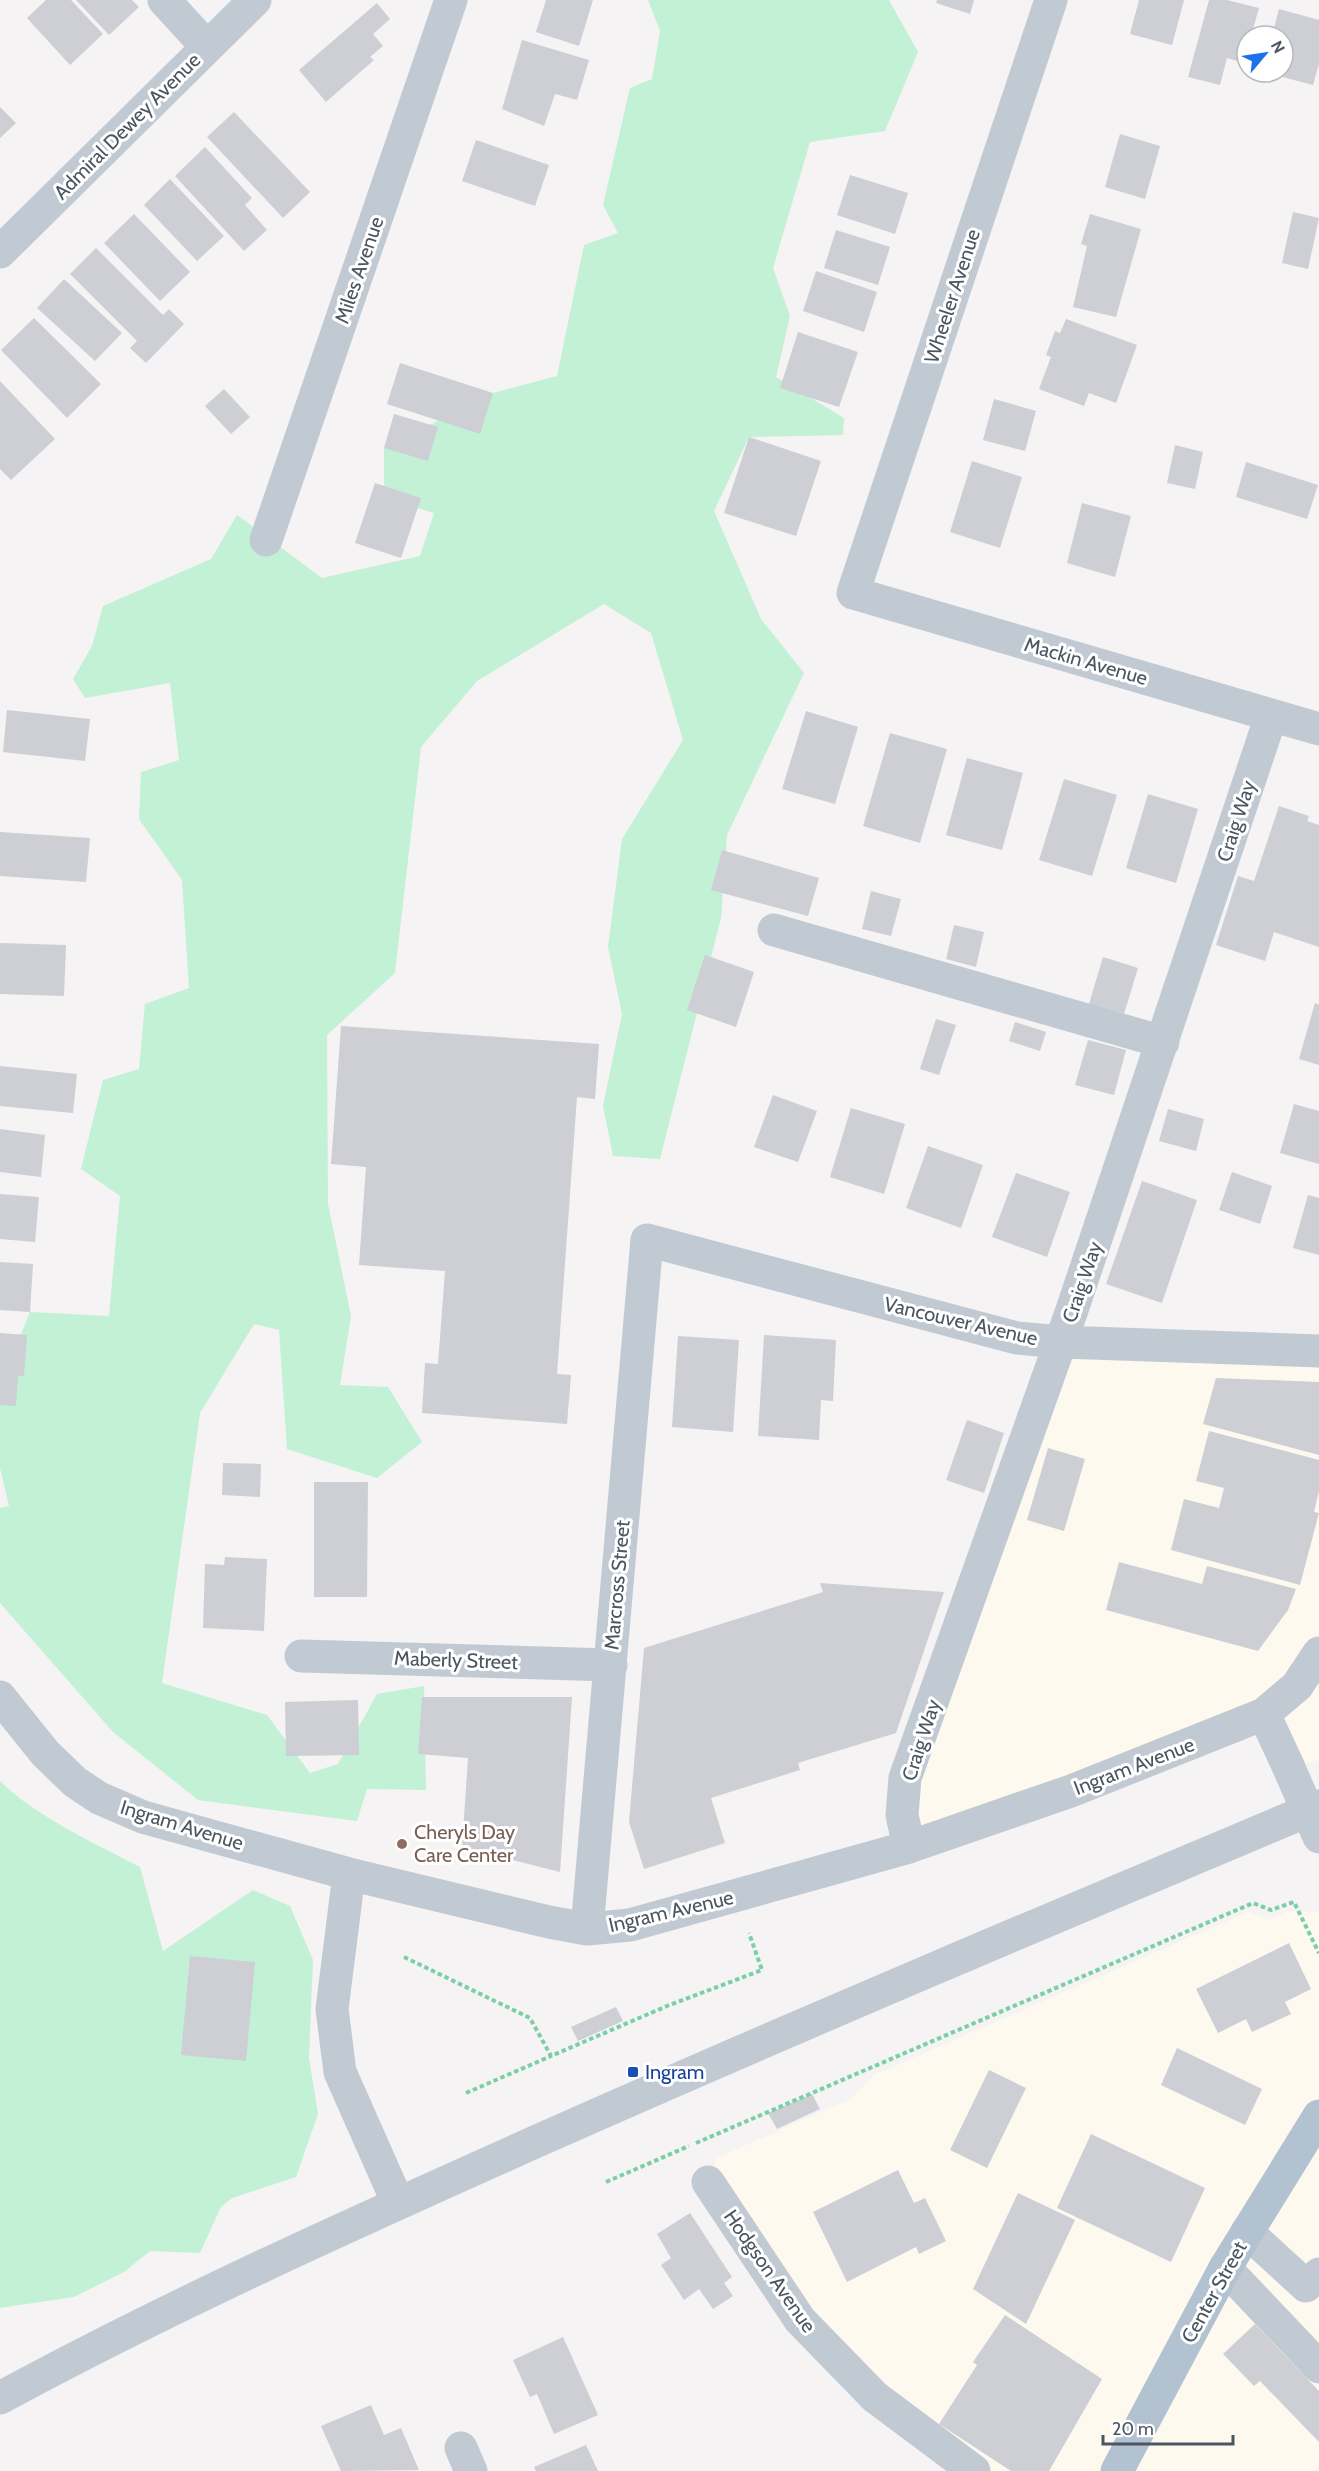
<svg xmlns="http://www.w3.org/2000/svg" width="1319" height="2471" viewBox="0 0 1319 2471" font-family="Cabin,sans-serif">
  <rect width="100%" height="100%" fill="#f5f3f3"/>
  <path fill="#fdf9ef" d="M 1061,1342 L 1319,1351 L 1319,1760 L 1289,1768 L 1264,1715 L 909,1847 L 906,1778 Z
    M 1288,1911 L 1319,1912 L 1319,2471 L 974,2471 L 875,2397 L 708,2182 L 717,2158 L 852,2098 L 874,2075 L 1248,1912 L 1268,1920 Z"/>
  <path fill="#c3f1d5" d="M 648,0 L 889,0 L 918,52 L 885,131 L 810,142 L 773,268 L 790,316 L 776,377 L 844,418 L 843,435 L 749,437 L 714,511 L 761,619 L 804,673 L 727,835 L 721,918 L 660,1159 L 613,1156 L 603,1106 L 622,1014 L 608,947 L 622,839 L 683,740 L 651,633 L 604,604 L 477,681 L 421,747 L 395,973 L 327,1035 L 328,1204 L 351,1316 L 340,1385 L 388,1387 L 422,1442 L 377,1478 L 287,1449 L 279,1330 L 254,1324 L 200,1413 L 162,1683 L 267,1715 L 310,1773 L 338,1764 L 377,1694 L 424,1686 L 426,1790 L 367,1789 L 357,1821 L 198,1800 L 113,1732 L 0,1603 L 0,1508 L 9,1506 L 0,1468 L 0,1385 L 30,1312 L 109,1316 L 120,1196 L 81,1169 L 103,1080 L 139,1069 L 145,1004 L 189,988 L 182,880 L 139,819 L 141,772 L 179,760 L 170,683 L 85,698 L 73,679 L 92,646 L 103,606 L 211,559 L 237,515 L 322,578 L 420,556 L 434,513 L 384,498 L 384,448 L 493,393 L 557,376 L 584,245 L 618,233 L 603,205 L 630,88 L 652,79 L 660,31 Z
    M 0,1781 C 35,1816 96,1844 140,1867 L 163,1951 L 253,1890 L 290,1906 L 313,1960 L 309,2058 L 318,2114 L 296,2177 L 232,2198 L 221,2207 L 200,2253 L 150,2251 L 124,2272 L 74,2297 L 0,2308 Z"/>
  <path fill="#cdcfd5" d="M 46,0 L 71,0 L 103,34 L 70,65 L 27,18 Z
    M 76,0 L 132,0 L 139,7 L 109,35 Z
    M 546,0 L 593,0 L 579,46 L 536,32 Z
    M 937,0 L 974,0 L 970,14 L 936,3 Z
    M 1139,0 L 1184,0 L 1172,45 L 1130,34 Z
    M 1209,0 L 1227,0 L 1259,8 L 1251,36 L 1247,36 L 1244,63 L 1227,58 L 1220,85 L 1188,77 Z
    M 377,3 L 390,19 L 373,34 L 383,46 L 370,57 L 374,60 L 326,102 L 299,70 Z
    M 1279,9 L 1319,20 L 1319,64 L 1313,85 L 1267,73 L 1283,72 L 1283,36 L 1272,36 Z
    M 522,40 L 589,60 L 577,100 L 555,94 L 544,126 L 502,109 Z
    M 0,107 L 16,123 L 0,138 Z
    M 234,112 L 310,192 L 283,218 L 207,137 Z
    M 1120,134 L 1160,146 L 1145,199 L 1105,187 Z
    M 476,140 L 549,165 L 535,206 L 462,181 Z
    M 205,147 L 252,198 L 245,205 L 267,230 L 244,251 L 175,176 Z
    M 850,175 L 908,193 L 895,234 L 837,215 Z
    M 170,179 L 224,236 L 197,261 L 144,205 Z
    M 1293,212 L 1319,218 L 1308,269 L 1282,263 Z
    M 134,214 L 190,272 L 160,301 L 104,243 Z
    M 1090,214 L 1141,229 L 1116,317 L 1073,307 L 1087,246 L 1081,244 Z
    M 836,230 L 890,247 L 878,285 L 824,268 Z
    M 96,248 L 163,315 L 169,309 L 184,324 L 146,363 L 130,348 L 137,341 L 70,274 Z
    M 816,271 L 877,292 L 864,332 L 803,311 Z
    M 64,279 L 122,333 L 95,361 L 37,308 Z
    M 34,318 L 101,384 L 67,418 L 1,350 Z
    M 1066,319 L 1137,345 L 1116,403 L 1089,393 L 1084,406 L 1039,389 L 1051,357 L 1046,355 L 1055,331 L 1060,333 Z
    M 798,332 L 858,352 L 839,407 L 780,388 Z
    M 400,363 L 493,393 L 480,434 L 387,404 Z
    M 0,381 L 55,439 L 11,480 L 0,469 Z
    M 224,389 L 250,417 L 231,434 L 205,406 Z
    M 994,399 L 1036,411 L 1025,451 L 983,440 Z
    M 394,414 L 438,427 L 428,461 L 384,448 Z
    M 749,437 L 821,461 L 796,536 L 724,513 Z
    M 1175,445 L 1203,452 L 1195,489 L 1167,483 Z
    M 972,461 L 1022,477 L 1000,548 L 950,532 Z
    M 1246,462 L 1318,485 L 1307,519 L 1236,497 Z
    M 375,483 L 421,498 L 401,558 L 355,543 Z
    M 1082,503 L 1131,516 L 1115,577 L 1067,563 Z
    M 7,710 L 90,719 L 85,761 L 3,752 Z
    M 806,711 L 858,727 L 835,804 L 782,789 Z
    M 890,733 L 947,749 L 920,843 L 863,826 Z
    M 967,758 L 1023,773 L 1002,850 L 946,835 Z
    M 1064,779 L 1117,795 L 1092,876 L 1039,860 Z
    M 1148,794 L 1198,809 L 1176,883 L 1126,868 Z
    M 1279,806 L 1309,816 L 1307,821 L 1319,825 L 1319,947 L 1274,932 L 1265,961 L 1216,945 L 1238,876 L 1254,881 Z
    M 0,832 L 90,838 L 86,882 L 0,876 Z
    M 722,850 L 819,878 L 808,916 L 711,890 Z
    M 871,891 L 901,899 L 891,936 L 862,929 Z
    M 954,925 L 984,932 L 976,967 L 946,959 Z
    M 0,943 L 66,945 L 64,996 L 0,994 Z
    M 705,955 L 754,972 L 736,1027 L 687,1010 Z
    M 1103,957 L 1138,968 L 1124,1014 L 1089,1004 Z
    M 1315,1003 L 1319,1005 L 1319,1065 L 1299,1059 Z
    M 936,1019 L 956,1025 L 939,1075 L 920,1069 Z
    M 1015,1022 L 1046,1032 L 1040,1051 L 1009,1041 Z
    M 341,1026 L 599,1044 L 595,1099 L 577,1097 L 557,1374 L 571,1375 L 567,1424 L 422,1413 L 425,1363 L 438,1364 L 445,1271 L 359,1265 L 366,1167 L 331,1164 Z
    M 1088,1040 L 1126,1050 L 1114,1095 L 1075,1085 Z
    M 0,1066 L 77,1074 L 73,1113 L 0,1106 Z
    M 773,1095 L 817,1111 L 798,1162 L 754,1147 Z
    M 1294,1104 L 1319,1111 L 1319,1164 L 1280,1153 Z
    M 851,1108 L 905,1124 L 884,1194 L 830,1177 Z
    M 1168,1109 L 1204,1119 L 1196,1151 L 1159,1141 Z
    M 0,1129 L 45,1135 L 41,1177 L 0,1172 Z
    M 928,1146 L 983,1165 L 961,1228 L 906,1208 Z
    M 1232,1172 L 1272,1186 L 1260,1224 L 1219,1210 Z
    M 1016,1173 L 1070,1192 L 1047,1257 L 992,1237 Z
    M 1142,1181 L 1197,1200 L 1162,1303 L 1106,1284 Z
    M 0,1194 L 39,1197 L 35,1242 L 0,1239 Z
    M 1308,1195 L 1319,1198 L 1319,1255 L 1293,1248 Z
    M 0,1262 L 33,1264 L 30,1312 L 0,1310 Z
    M 0,1333 L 27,1335 L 24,1376 L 18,1376 L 16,1406 L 0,1405 Z
    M 764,1335 L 836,1340 L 833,1401 L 821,1400 L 819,1440 L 758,1436 Z
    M 678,1336 L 739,1340 L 733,1432 L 672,1427 Z
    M 1216,1378 L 1319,1382 L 1319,1455 L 1203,1424 Z
    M 967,1420 L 1004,1433 L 984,1493 L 946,1480 Z
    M 1209,1431 L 1319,1460 L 1319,1491 L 1314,1512 L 1319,1513 L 1300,1585 L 1171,1550 L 1184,1499 L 1219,1508 L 1224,1488 L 1196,1481 Z
    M 1048,1448 L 1085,1459 L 1064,1531 L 1027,1520 Z
    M 223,1463 L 261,1464 L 260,1497 L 222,1495 Z
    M 314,1482 L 368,1482 L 367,1597 L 314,1597 Z
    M 225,1557 L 267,1559 L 264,1631 L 203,1628 L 205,1564 L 224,1565 Z
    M 1119,1562 L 1202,1584 L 1207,1566 L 1296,1589 L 1288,1610 L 1258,1651 L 1106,1610 Z
    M 820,1583 L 944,1592 L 896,1733 L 798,1763 L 800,1770 L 711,1798 L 725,1843 L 644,1869 L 629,1822 L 644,1648 L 823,1592 Z
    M 422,1697 L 572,1697 L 560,1872 L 462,1847 L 468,1758 L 418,1754 Z
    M 358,1700 L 359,1755 L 286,1756 L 285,1702 Z
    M 1289,1943 L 1311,1989 L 1285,2002 L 1291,2014 L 1252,2032 L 1246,2019 L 1218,2033 L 1196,1989 Z
    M 190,1956 L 255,1962 L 246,2061 L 181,2055 Z
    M 616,2007 L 623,2021 L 578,2041 L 571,2027 Z
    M 1177,2048 L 1262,2089 L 1245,2125 L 1161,2085 Z
    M 989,2070 L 1026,2088 L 987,2168 L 950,2150 Z
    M 812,2094 L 820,2109 L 777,2129 L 768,2113 Z
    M 1091,2134 L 1205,2188 L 1171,2262 L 1057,2208 Z
    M 898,2170 L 914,2203 L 925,2198 L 946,2241 L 919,2254 L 916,2247 L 847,2282 L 813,2212 Z
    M 1018,2193 L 1075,2220 L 1026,2324 L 973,2289 Z
    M 690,2213 L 732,2277 L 724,2283 L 733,2296 L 713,2309 L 699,2289 L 684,2300 L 661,2265 L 671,2258 L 657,2234 Z
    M 1005,2315 L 1102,2379 L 1049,2471 L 1011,2471 L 939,2424 L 977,2365 L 973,2362 Z
    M 1255,2324 L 1319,2391 L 1319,2442 L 1260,2381 L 1254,2386 L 1223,2354 Z
    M 563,2337 L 598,2415 L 554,2434 L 537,2394 L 530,2397 L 513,2360 Z
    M 371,2405 L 384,2435 L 401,2428 L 419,2470 L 341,2471 L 321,2426 Z
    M 586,2445 L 598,2471 L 536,2471 L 534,2467 Z"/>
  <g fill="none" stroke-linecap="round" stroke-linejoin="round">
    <path stroke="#7ad0a6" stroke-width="4" stroke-dasharray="4.5 3" stroke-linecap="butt" d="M 404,1957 L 530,2018 L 551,2056 L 667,2006 L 762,1970 L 749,1933
      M 466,2093 L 551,2056
      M 696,2143 L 1253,1903 L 1271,1910 L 1294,1902 L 1319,1953
      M 606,2182 L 689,2146"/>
    <path stroke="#c1cad2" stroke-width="33" d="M 164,0 L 207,47
      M 1051,0 L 853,593 L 1319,729
      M 0,252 L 255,0
      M 266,540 L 451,0
      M 774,930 L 1163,1042
      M 301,1656 L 611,1665
      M 0,1697 L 45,1753 L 75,1782 L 99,1798 L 143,1817 L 349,1874 L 549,1922 L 587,1929 L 630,1925 L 909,1847 L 1071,1791 L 1264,1714 L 1297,1686 L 1319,1653
      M 1264,1714 L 1289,1768
      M 909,1847 L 902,1815 L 905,1778 L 1072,1310 L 1271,716
      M 349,1874 L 332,2009 L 340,2072 L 398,2203
      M 587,1929 L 647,1240 L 1017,1338 L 1061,1342 L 1319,1351
      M 708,2182 L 800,2320 L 875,2397 L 974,2471
      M 1247,2232 L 1306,2286 L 1319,2274
      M 1225,2268 L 1319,2367
      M 0,2398 C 177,2302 361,2220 544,2138 C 801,2024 1060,1915 1319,1806
      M 461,2448 L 471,2471"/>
    <path stroke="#b3c2d1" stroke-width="33" d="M 1117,2471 L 1225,2268 L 1319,2116"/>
    <path stroke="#c1cad2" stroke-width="33" d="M 1289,1768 L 1319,1837"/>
  </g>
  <circle fill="#8d6e63" stroke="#fff" stroke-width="2" cx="402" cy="1844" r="6"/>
  <rect fill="#1a4fb4" stroke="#fff" stroke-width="2" x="627" y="2066" width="12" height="12" rx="3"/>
  <g text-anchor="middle" stroke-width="6" stroke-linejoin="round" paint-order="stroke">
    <g font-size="20" fill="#4a5661" stroke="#fff">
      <text transform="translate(127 126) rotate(-45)" y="7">Admiral Dewey Avenue</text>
      <text transform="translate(359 270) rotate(-71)" y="7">Miles Avenue</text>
      <text transform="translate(952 296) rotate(-72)" y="7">Wheeler Avenue</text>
      <text transform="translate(1086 661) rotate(16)" y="7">Mackin Avenue</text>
      <text transform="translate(1236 821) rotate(-72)" y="7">Craig Way</text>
      <text transform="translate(1082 1282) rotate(-71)" y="7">Craig Way</text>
      <text transform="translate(961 1321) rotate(13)" y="7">Vancouver Avenue</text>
      <text transform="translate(617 1585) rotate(-85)" y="7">Marcross Street</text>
      <text transform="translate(456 1660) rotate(2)" y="7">Maberly Street</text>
      <text transform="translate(921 1740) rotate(-72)" y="7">Craig Way</text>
      <text transform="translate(1134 1766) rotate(-21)" y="7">Ingram Avenue</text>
      <text transform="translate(182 1825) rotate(17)" y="7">Ingram Avenue</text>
      <text transform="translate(671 1911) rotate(-13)" y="7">Ingram Avenue</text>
      <text transform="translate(770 2271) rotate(55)" y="7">Hodgson Avenue</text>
      <text transform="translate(1214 2292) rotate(-61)" y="7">Center Street</text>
    </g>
    <g font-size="20" fill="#785e54" stroke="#fff" text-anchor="start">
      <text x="414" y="1839">Cheryls Day<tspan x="414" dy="23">Care Center</tspan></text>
    </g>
    <g font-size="20" fill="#164399" stroke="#fff" text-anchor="start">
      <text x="645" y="2079">Ingram</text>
    </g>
  </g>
  <g transform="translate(1265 54) rotate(61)"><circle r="28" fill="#ffffff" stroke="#b7bbc0" stroke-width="1.5"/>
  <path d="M0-4.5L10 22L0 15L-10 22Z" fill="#1a73e8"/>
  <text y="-9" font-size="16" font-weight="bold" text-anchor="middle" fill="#4a5661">N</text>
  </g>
  <path d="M1103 2435v9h130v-9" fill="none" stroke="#4a5661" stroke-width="3"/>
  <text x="1112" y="2435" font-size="18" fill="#4a5661" stroke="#ffffff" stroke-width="4.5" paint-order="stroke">20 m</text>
</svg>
